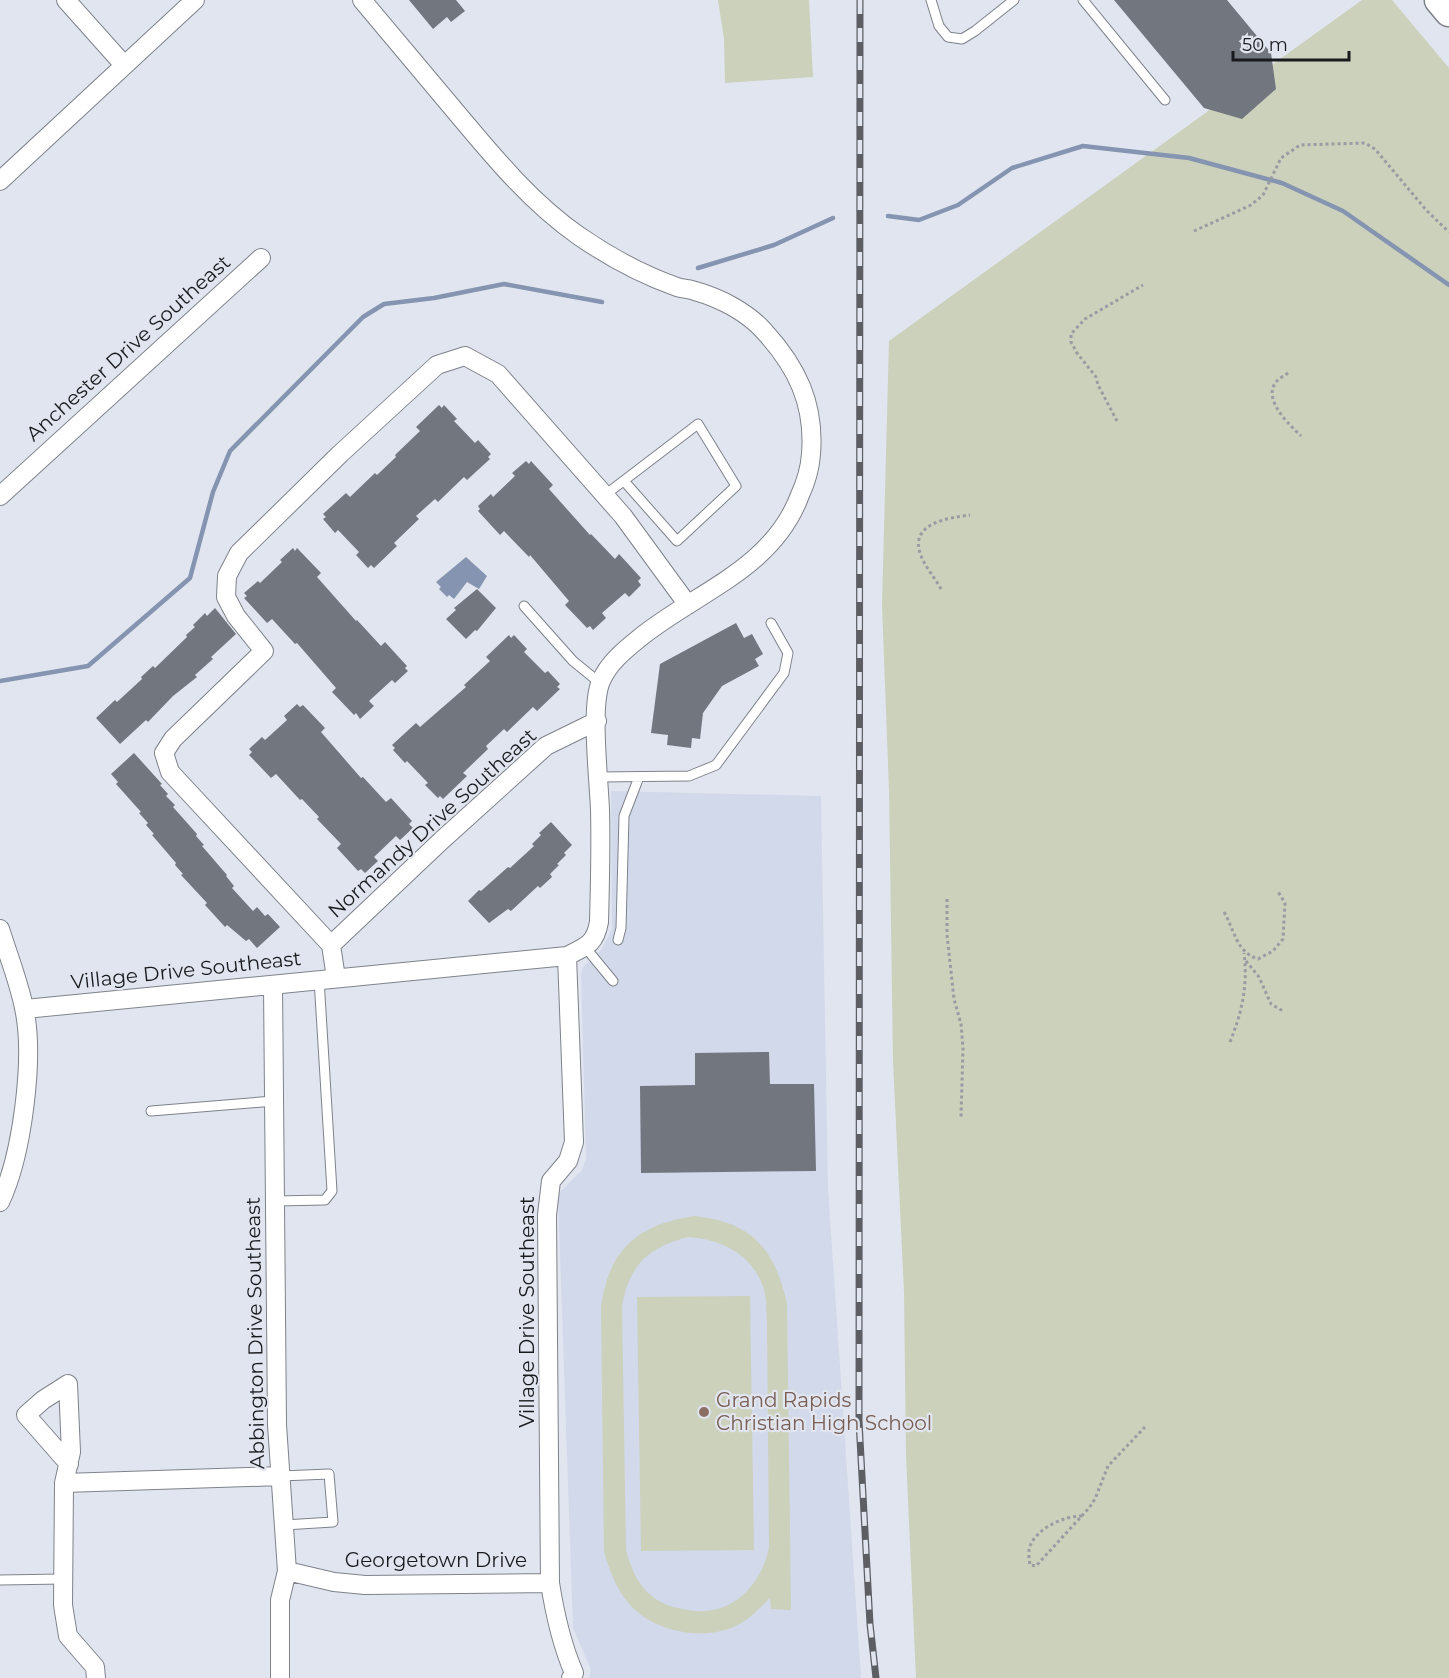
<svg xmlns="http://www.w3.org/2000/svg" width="1449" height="1678" viewBox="0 0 1449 1678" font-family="Montserrat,sans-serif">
  <rect width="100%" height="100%" fill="#e1e5ef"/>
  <path fill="#d2d9ea" d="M 611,791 L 821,796 L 828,1188 L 861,1678 L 589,1678 L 591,1670 L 573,1628 L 558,1197 L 561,1191 L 582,1170 L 586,1159 L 581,974 L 583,967 L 601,950 L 612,929 Z"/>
  <path fill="#cbd1bb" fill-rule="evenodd" d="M 718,0 L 809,0 L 813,77 L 725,83 L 724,39 Z
    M 1362,0 L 1392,0 L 1449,68 L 1449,1678 L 916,1678 L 906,1455 L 904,1292 L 893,1061 L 889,790 L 882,605 L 889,341 Z
    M 694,1216 C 752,1222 774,1248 787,1303 L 791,1610 L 771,1609 L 770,1598 C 760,1608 751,1618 738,1625 C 707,1641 659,1633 634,1609 C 618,1594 610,1572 604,1552 L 601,1307 C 609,1249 637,1225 694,1216 ZM 688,1237 C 720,1239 750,1253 762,1284 C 767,1295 766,1309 767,1321 L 769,1548 C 760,1589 727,1620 683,1609 C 672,1607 662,1604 653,1597 C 638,1586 631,1568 626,1550 L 622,1306 C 629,1265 649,1247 688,1237 Z
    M 750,1296 L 754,1550 L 641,1551 L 637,1297 Z"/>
  <path fill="#8594b0" d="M 466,557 L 487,576 L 479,589 L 467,582 L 454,599 L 449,595 L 447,597 L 439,589 L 441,587 L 436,582 Z"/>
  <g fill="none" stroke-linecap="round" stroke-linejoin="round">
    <path stroke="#8594b0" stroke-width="4.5" d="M 888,216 L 919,220 L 958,205 L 1012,168 L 1083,146 L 1189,158 L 1282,183 L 1343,211 L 1449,285
      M 698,268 L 774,245 L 833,218
      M 0,681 L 88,666 L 190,578 L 213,492 L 230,451 L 363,317 L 384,304 L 434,298 L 504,284 L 602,302"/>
  </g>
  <path fill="#72767f" d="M 409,0 L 456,0 L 465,11 L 451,22 L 447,17 L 433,29 Z
    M 1114,0 L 1227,0 L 1271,53 L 1276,89 L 1242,119 L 1204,108 Z
    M 439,405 L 442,408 L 444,405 L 457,419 L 454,421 L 475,443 L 478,440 L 491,454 L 488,457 L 490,459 L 467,480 L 464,477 L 438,502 L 435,499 L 416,516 L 419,519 L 394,543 L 397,546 L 374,568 L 371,565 L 368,568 L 356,555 L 359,552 L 338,530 L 335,533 L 323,519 L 326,517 L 323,514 L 346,493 L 350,497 L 375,473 L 377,475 L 396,457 L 395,455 L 420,431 L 416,427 Z
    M 526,461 L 529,464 L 531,461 L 553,485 L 549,489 L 590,535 L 591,534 L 615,559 L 619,554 L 641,578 L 638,581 L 641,585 L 629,597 L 625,593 L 602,613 L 606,618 L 593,630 L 590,626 L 587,628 L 565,605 L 569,601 L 530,555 L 529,557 L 504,531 L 500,535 L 478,511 L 480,509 L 478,506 L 491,494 L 493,497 L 515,476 L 512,473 Z
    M 293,548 L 295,551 L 297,548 L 321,573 L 317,577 L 356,621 L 357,620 L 381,646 L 385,642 L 407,666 L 405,668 L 408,671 L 395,683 L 392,680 L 369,701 L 374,706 L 360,719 L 356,713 L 354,715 L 332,692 L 336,688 L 297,643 L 295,644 L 272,619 L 267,623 L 244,598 L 247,596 L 244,593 L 258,581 L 260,583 L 282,562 L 280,560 Z
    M 477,589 L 496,608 L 477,631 L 475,630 L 466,639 L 446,619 L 456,610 L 454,608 Z
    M 215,608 L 236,634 L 211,657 L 213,659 L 195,675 L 197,677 L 173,696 L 148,722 L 146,720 L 120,744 L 96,718 L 115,700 L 117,702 L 142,679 L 141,677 L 153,666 L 155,668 L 187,637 L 186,635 L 195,627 L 193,625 L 205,613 L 207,616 Z
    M 736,623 L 744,638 L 752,634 L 763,654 L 755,659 L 759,666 L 722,686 L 703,713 L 700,739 L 692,738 L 691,748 L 667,745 L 668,735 L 651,733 L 660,664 Z
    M 509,635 L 511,638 L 514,635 L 527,649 L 524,652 L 545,673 L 548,671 L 560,684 L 557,687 L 560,689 L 537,711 L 533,707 L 507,732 L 504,729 L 486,746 L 488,749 L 463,773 L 467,776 L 443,799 L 440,796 L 438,798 L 425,785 L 428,783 L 407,761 L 405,763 L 393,750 L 395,748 L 392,745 L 416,723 L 420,727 L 466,687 L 464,685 L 490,661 L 486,657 Z
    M 297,704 L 300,707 L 303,705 L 325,728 L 321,732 L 361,778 L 363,777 L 386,802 L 391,798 L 412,821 L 409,824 L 413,828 L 400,840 L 396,836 L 374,857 L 378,861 L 365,873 L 361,869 L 358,871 L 337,848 L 341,844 L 317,819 L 319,817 L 302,799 L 300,800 L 276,774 L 271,778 L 249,755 L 252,752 L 249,749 L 262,737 L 265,740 L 287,720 L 284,716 Z
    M 134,753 L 162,784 L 160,785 L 168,794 L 166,796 L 175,805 L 173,807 L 197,834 L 196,836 L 204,845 L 202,846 L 227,875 L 226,876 L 234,886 L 232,888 L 253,911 L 257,907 L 265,916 L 268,914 L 280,927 L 257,948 L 249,939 L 246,941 L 227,925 L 225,927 L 205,905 L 207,903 L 181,875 L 183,874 L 175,865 L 176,863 L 152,835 L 154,834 L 146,825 L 148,823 L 139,813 L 141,812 L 116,784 L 118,782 L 111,774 Z
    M 551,822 L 572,845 L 564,853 L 566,855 L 557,864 L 559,865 L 550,874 L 552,877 L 540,888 L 538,886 L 511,911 L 508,909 L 489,923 L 468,901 L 479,890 L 481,891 L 508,867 L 510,868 L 534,846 L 532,844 L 541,835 L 539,833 Z
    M 769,1052 L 770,1084 L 814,1084 L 816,1171 L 641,1173 L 640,1086 L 695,1085 L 695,1053 Z"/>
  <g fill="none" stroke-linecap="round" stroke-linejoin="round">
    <defs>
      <path id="service" d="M 931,0 L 939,26 L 948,37 L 962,39 L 975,31 L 1014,0
        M 1083,0 L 1165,100
        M 605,495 L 698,424 L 736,486 L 677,541 L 624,481
        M 524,606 L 573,661 L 600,683
        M 599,777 L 689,776 L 716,765 L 784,673 L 788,653 L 771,623
        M 618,940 L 621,928 L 624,816 L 639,777
        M 585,947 L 613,981
        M 151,1111 L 274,1101
        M 275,1201 L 325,1200 L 332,1191 L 319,979
        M 281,1476 L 329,1474 L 333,1522 L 284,1525
        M 0,1580 L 63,1579"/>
      <path id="minor" d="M 66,0 L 124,65
        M 0,181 L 195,0
        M 0,496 L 261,258
        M 0,929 C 8,955 19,982 24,1008 C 35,1058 22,1156 0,1202
        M 331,945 L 170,772 L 164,753 L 173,739 L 264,651 L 236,616 L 226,597 L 227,576 L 239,553 L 340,454 L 437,365 L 465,356 L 498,374 L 623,516 L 688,605
        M 567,956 L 574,1142 L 568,1161 L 551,1181 L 547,1215 L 550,1583 C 555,1615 561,1643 574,1673 L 571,1678
        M 336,978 L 331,945 L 442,840 L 546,746 L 597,721
        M 273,985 L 277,1425 L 287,1571 L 280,1600 L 280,1678
        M 25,1009 L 567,956 C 587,946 595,944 599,922 C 600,885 601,847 600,810 C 599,780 590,706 601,681 C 609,662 626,649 642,636 C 699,591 773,568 800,495 C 806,482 810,468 811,454 C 815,404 797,367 764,331 C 747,312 720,298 695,291 C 690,289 683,289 677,287 C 643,275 608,256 579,236 C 533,204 497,161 461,118 C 428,79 395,39 362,0
        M 69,1464 L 26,1415 L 43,1400 L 68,1384 L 71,1452 L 64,1483 L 63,1605 L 68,1636 L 95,1667 L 96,1678
        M 64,1483 L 281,1476
        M 287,1571 L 334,1582 L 365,1585 L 550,1583"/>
      <path id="primary" d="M 1439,0 L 1449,12"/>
    </defs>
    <use href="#service" stroke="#7e828b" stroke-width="11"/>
    <use href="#minor" stroke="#7e828b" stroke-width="20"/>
    <use href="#primary" stroke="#7e828b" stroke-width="31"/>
    <path stroke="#999ca3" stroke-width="3" stroke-dasharray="3 3" stroke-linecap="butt" d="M 1194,231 L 1251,205 L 1263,195 L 1281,158 L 1300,145 L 1365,143 L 1375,149 L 1427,211 L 1449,232
      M 1288,373 C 1284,376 1278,379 1276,382 C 1262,400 1290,425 1301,436
      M 1117,421 L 1098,385 L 1096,377 L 1077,353 L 1071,342 L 1071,334 L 1085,319 L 1143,285
      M 941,589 C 935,578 926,568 921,556 C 908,523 948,518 970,515
      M 947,899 L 947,935 L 954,999 L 961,1024 L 963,1048 L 961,1117
      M 1224,912 C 1235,931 1236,952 1258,959 L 1273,951 L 1283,939 L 1285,903 L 1277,890
      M 1246,961 L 1259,977 L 1271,1004 L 1283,1011
      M 1230,1042 C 1242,1012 1248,986 1244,953
      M 1082,1516 C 1064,1516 1037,1528 1030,1546 C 1028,1551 1029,1559 1030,1565 L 1036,1566 L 1089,1508 L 1095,1499 L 1108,1466 L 1145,1427"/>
    <use href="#service" stroke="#fff" stroke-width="9"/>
    <use href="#minor" stroke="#fff" stroke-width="18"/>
    <use href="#primary" stroke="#fff" stroke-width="28"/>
    <defs>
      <path id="rail" d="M 860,0 L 859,1421 L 870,1624 L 876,1678"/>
    </defs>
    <use href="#rail" stroke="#5c5e64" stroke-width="7"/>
    <use href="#rail" stroke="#e1e5ef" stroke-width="4.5" stroke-dasharray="14" stroke-linecap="butt"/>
  </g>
  <circle fill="#8d6e63" stroke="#e1e5ef" stroke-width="2" cx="704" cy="1412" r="6"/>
  <g text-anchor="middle" stroke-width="4.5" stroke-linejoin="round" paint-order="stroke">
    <g font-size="20" fill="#191a1e" stroke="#e1e5ef">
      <text transform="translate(128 348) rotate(-42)" y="7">Anchester Drive Southeast</text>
      <text transform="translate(432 823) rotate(-42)" y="7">Normandy Drive Southeast</text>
      <text transform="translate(186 970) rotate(-6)" y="7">Village Drive Southeast</text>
      <text transform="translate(527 1312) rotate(-90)" y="7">Village Drive Southeast</text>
      <text transform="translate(255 1333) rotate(-91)" y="7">Abbington Drive Southeast</text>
      <text x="436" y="1567">Georgetown Drive</text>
    </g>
    <g font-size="20" fill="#785e54" stroke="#e1e5ef" text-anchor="start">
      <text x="716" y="1407">Grand Rapids<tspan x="716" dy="23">Christian High School</tspan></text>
    </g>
  </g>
  <path d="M1233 51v9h116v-9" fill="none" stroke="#191a1e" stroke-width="3"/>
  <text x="1242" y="51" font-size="18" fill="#191a1e" stroke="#e1e5ef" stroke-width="4.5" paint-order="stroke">50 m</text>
</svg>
